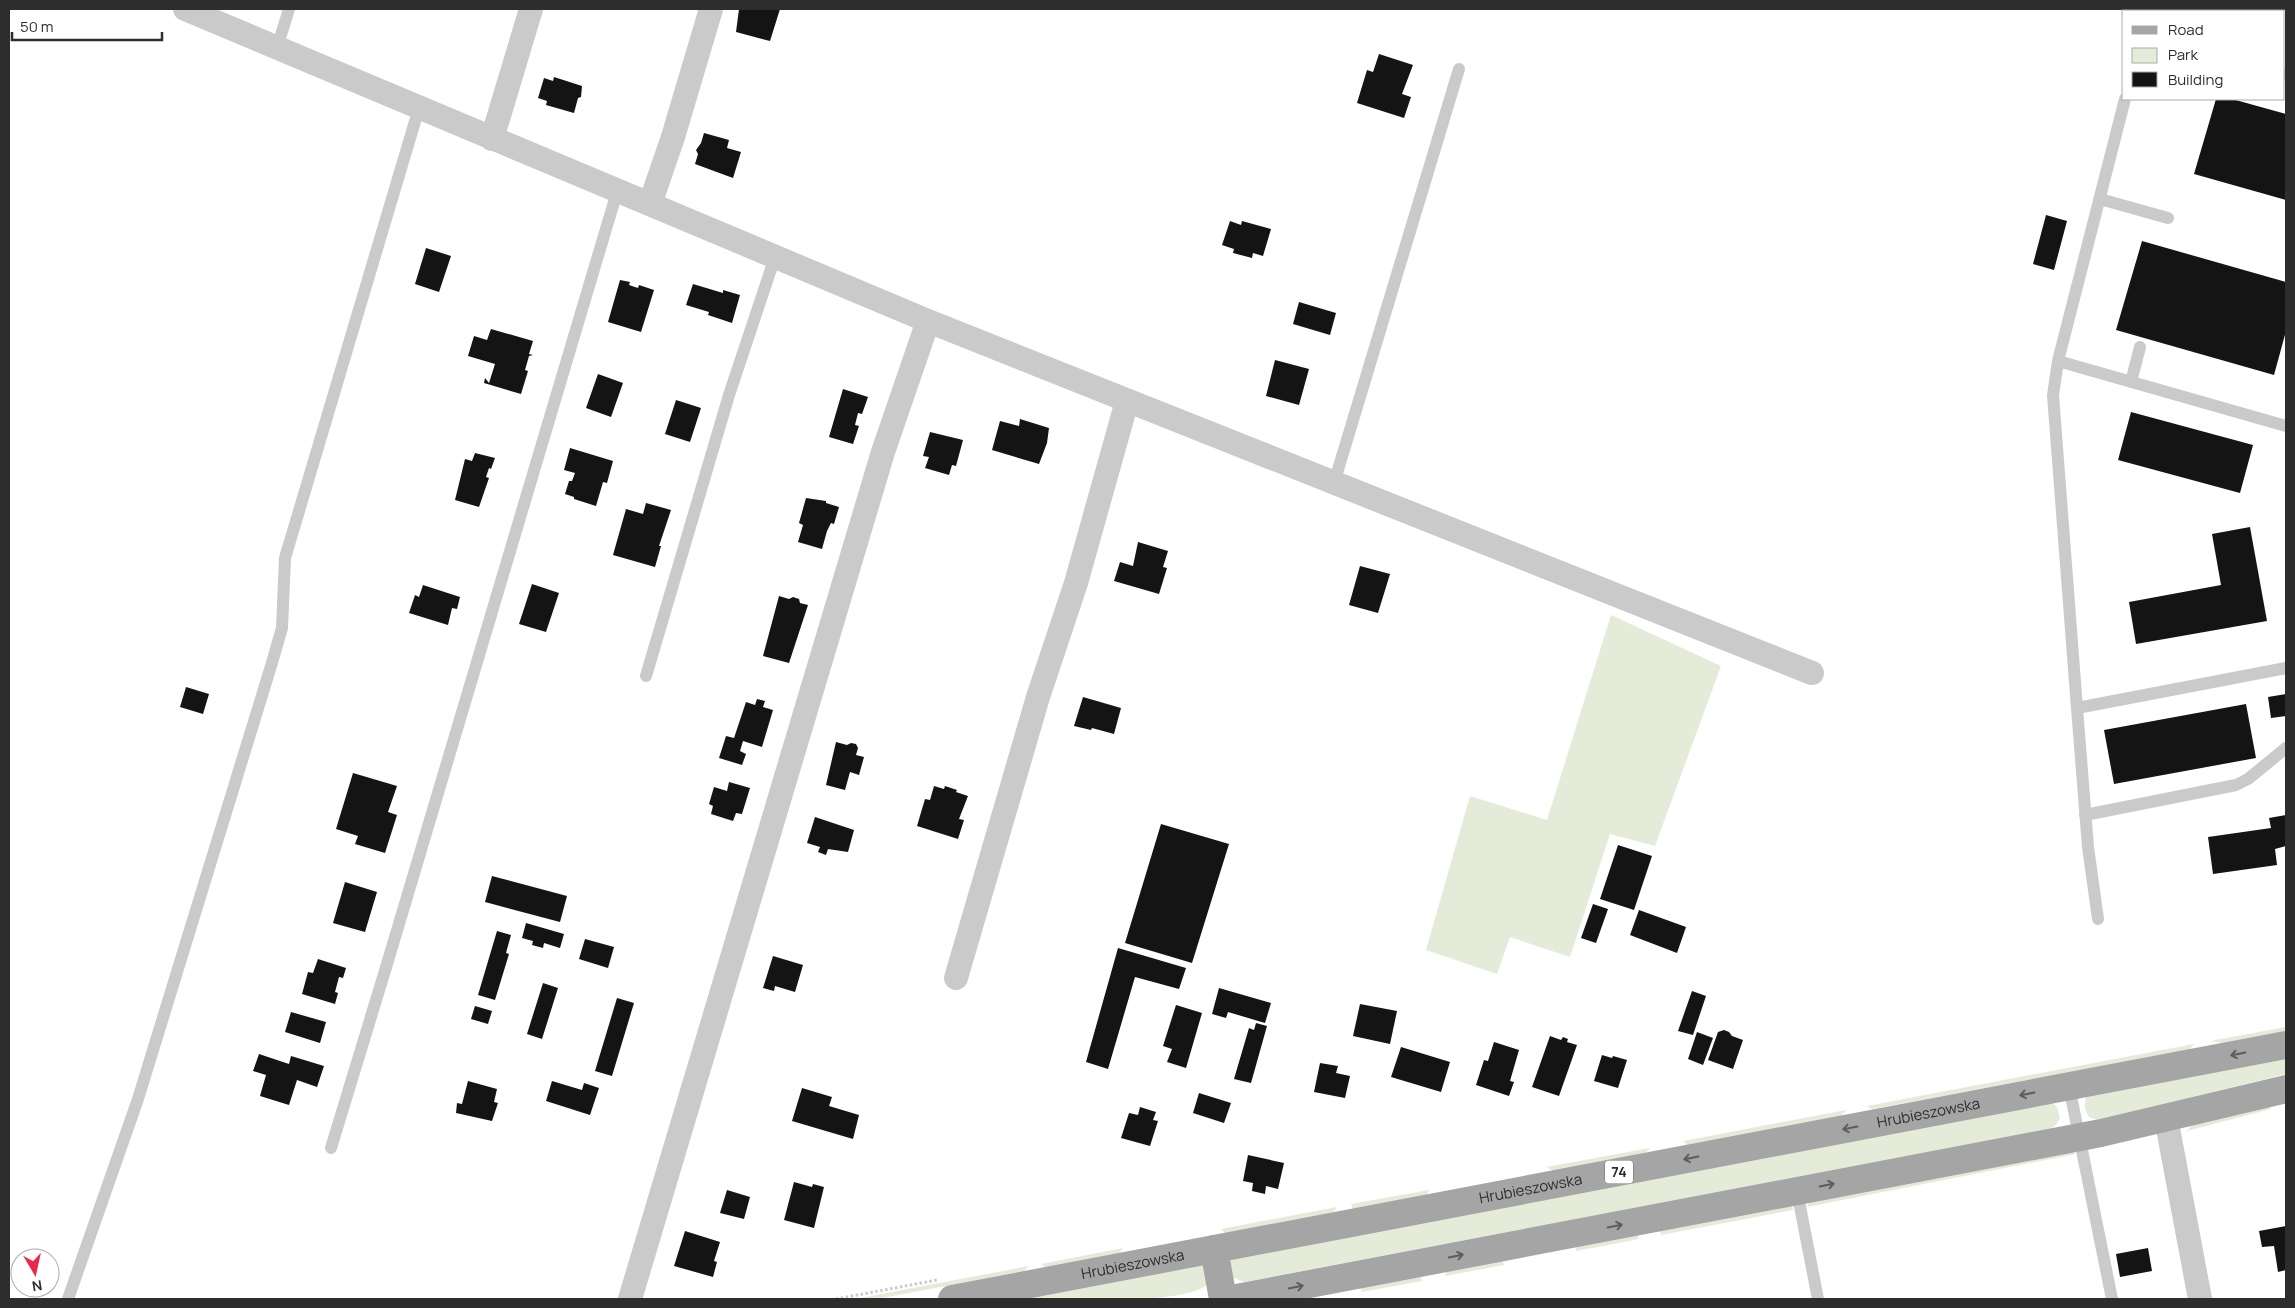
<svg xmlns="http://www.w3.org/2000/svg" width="2295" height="1308" viewBox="0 0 2295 1308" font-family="Manrope,sans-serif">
  <rect width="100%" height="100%" fill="#fff"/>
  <path fill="#e5ebd9" d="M 1611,615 L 1721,666 L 1655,846 L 1610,834 L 1570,957 L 1510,937 L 1497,974 L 1426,950 L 1470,796 L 1547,820 Z
    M 2286,1027 L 2286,1031 L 2222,1043 L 2210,1041 Z
    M 2194,1044 L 2189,1050 L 1872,1109 L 1867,1106 Z
    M 2286,1055 L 2286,1074 L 2098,1120 L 2089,1117 C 2084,1109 2083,1102 2088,1094 Z
    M 2051,1102 L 2057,1107 L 2060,1118 L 2056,1125 L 2050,1129 L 1244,1282 L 1232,1277 L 1229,1262 L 1232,1258 Z
    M 2265,1103 L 2271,1109 L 2187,1131 L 2193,1123 Z
    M 1846,1110 L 1841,1116 L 1687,1145 L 1683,1141 Z
    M 1650,1148 L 1645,1153 L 1553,1171 L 1546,1167 Z
    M 2071,1151 L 2076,1154 L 1807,1207 L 1810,1199 Z
    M 1429,1190 L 1427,1195 L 1353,1209 L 1351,1204 Z
    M 1785,1203 L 1792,1206 L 1793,1210 L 1661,1235 L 1660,1231 Z
    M 1337,1207 L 1334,1212 L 1225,1233 L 1221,1229 Z
    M 1632,1232 L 1638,1235 L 1639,1239 L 1576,1251 L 1576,1248 L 1580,1242 Z
    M 1123,1248 L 1120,1253 L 1046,1268 L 1041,1264 Z
    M 1503,1261 L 1504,1265 L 1445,1276 L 1447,1268 Z
    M 1199,1262 L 1206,1267 L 1207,1284 C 1189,1307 1037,1299 1002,1299 Z
    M 1029,1266 L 1024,1271 L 877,1299 L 855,1299 Z
    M 1421,1277 L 1422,1281 L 1362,1292 L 1361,1288 L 1364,1284 Z"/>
  <path fill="#141414" d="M 739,9 L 780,9 L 770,41 L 736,32 Z
    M 1379,54 L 1413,65 L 1402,94 L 1411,97 L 1404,118 L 1357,103 L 1367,70 L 1373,72 Z
    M 554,77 L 582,86 L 581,97 L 578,98 L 574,113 L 546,105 L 547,101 L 538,98 L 544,78 L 553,81 Z
    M 2216,99 L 2232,99 L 2286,114 L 2286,200 L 2194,174 Z
    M 704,133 L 729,140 L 727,148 L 741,152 L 733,178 L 695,164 L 698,154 L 696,150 L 701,143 Z
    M 2046,215 L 2067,221 L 2054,270 L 2033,264 Z
    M 1230,221 L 1241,225 L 1242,221 L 1271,229 L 1263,256 L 1253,253 L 1252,258 L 1233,253 L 1234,249 L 1222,245 Z
    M 2142,241 L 2286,282 L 2286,331 L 2274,375 L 2116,330 Z
    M 426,248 L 451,256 L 439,292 L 415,284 Z
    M 620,280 L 630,282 L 629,285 L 638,288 L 639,285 L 654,290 L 641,332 L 608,322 Z
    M 693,284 L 723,293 L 723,290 L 740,295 L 732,323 L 708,315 L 709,312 L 686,305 Z
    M 1299,302 L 1336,313 L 1330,335 L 1293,324 Z
    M 491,329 L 533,341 L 529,354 L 533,355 L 529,356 L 525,370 L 528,371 L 521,394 L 484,383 L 485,378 L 489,383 L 495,364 L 468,356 L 474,336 L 487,340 Z
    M 1275,360 L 1309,369 L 1299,405 L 1266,396 Z
    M 598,374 L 623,383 L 611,417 L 586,408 Z
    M 843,389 L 868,397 L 862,414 L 858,413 L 855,425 L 859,426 L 853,444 L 829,437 Z
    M 676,400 L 701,408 L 690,442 L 665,434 Z
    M 2131,412 L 2253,445 L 2240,493 L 2118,460 Z
    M 1020,419 L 1049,428 L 1047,443 L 1039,464 L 992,450 L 1000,421 L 1019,426 Z
    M 930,432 L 963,440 L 956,466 L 952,465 L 949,475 L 925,468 L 929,457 L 923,456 Z
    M 570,448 L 613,461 L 607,483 L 603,482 L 596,506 L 574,499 L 574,497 L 565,494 L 569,481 L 572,481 L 575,473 L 564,470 Z
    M 475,453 L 495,458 L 491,469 L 489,468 L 486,477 L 489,478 L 479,507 L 455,500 L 465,459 L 472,461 Z
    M 806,498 L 826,501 L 826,503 L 839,507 L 834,524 L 831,523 L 827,531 L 822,549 L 798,542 L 803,525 L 799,523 Z
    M 646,503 L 671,510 L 659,546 L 661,546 L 655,567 L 613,555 L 626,509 L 643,514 Z
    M 2250,527 L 2267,621 L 2136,644 L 2129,602 L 2221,585 L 2212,534 Z
    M 1138,542 L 1168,551 L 1163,567 L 1167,568 L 1159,594 L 1114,581 L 1120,562 L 1133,566 Z
    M 1360,566 L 1390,574 L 1378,613 L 1349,605 Z
    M 532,584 L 559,593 L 546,632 L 519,624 Z
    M 423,585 L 460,597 L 457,609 L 452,608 L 448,625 L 409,613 L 415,595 L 419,597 Z
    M 779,596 L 789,599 L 793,597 L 799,599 L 800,603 L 808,605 L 789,663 L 763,656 Z
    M 186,687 L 209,694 L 203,714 L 180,707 Z
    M 2286,694 L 2286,716 L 2271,718 L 2268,697 Z
    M 1083,697 L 1121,708 L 1114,734 L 1092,728 L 1091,730 L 1074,726 Z
    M 757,699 L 765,701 L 763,707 L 773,710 L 762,747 L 743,741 L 740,751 L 746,754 L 742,765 L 719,758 L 726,736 L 734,738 L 746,702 L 755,705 Z
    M 2246,704 L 2256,758 L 2114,784 L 2104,730 Z
    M 836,742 L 847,745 L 851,743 L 856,744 L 858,748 L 856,755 L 864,757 L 859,775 L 850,772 L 845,790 L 826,785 Z
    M 353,773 L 397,786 L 388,812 L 397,815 L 385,853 L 355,844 L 358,836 L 336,829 Z
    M 729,782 L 750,788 L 742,814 L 736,813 L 733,821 L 711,814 L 713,806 L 709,804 L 714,787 L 727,791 Z
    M 934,786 L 944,789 L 945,786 L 957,790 L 956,792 L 968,796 L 959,819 L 964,820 L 958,839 L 917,826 L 925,799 L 930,800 Z
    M 2286,815 L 2286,846 L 2275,849 L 2277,865 L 2213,874 L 2208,837 L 2271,828 L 2269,818 Z
    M 815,817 L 854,830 L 848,852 L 828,849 L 826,855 L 818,852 L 820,847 L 807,843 Z
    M 1161,824 L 1229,844 L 1192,963 L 1125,943 Z
    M 1618,845 L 1652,856 L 1634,910 L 1600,899 Z
    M 492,876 L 567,896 L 560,922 L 485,902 Z
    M 345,882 L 377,892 L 365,932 L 333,923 Z
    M 1593,904 L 1608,909 L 1596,943 L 1581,938 Z
    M 1639,910 L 1686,927 L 1677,953 L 1630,935 Z
    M 526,923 L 564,934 L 560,948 L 544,943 L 543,948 L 532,945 L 533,941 L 522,938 Z
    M 497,931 L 511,935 L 506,953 L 509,954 L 495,1000 L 478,995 Z
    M 585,939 L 614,947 L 608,968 L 579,959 Z
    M 1118,948 L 1186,968 L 1179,989 L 1135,977 L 1108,1069 L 1086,1062 Z
    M 773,956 L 803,965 L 795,992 L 775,986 L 774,991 L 763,988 Z
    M 318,959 L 346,968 L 343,978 L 339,977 L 335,992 L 338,993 L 335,1004 L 302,994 L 308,972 L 313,973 Z
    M 543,983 L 558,988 L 542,1039 L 527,1034 Z
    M 1219,988 L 1271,1003 L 1265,1023 L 1228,1012 L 1226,1018 L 1212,1014 Z
    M 1692,991 L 1706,996 L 1693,1035 L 1678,1031 Z
    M 617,998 L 634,1003 L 612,1076 L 595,1071 Z
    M 1360,1004 L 1397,1011 L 1390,1044 L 1353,1036 Z
    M 1176,1005 L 1202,1013 L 1186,1068 L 1167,1062 L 1172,1049 L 1163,1046 Z
    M 475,1006 L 492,1011 L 488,1024 L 471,1019 Z
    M 291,1012 L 326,1022 L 320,1043 L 285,1032 Z
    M 1256,1023 L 1267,1026 L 1251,1083 L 1234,1079 L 1249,1028 L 1254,1030 Z
    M 1724,1030 L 1729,1032 L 1732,1036 L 1743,1040 L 1733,1069 L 1708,1060 L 1718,1032 Z
    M 1697,1032 L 1713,1038 L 1703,1065 L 1688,1059 Z
    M 1550,1036 L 1561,1040 L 1563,1037 L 1568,1039 L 1567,1042 L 1577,1045 L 1559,1096 L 1532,1087 Z
    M 1494,1042 L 1519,1050 L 1510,1081 L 1514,1082 L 1509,1096 L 1476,1085 L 1484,1060 L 1488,1061 Z
    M 1401,1047 L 1450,1062 L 1441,1092 L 1391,1077 Z
    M 259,1054 L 289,1064 L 291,1056 L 324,1066 L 317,1087 L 297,1080 L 289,1105 L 260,1096 L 266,1075 L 253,1071 Z
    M 1602,1055 L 1612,1058 L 1613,1056 L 1627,1060 L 1618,1088 L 1594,1081 Z
    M 1320,1063 L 1338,1066 L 1336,1073 L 1350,1076 L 1345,1098 L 1314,1092 Z
    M 468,1081 L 497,1089 L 494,1102 L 498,1103 L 492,1121 L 456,1113 L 457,1103 L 462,1104 Z
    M 552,1081 L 582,1090 L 584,1083 L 599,1088 L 590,1115 L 546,1101 Z
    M 802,1088 L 832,1097 L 829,1106 L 859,1115 L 853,1139 L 792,1121 Z
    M 1199,1093 L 1231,1103 L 1224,1123 L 1193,1113 Z
    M 1140,1107 L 1156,1112 L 1153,1120 L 1158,1121 L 1150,1146 L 1121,1138 L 1129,1113 L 1138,1115 Z
    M 1248,1155 L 1284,1163 L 1278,1189 L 1266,1186 L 1265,1194 L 1252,1191 L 1253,1183 L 1243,1181 Z
    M 794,1182 L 812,1187 L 813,1184 L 824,1187 L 814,1228 L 784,1220 Z
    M 727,1190 L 750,1197 L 744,1219 L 720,1213 Z
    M 2286,1226 L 2286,1270 L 2278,1272 L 2274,1246 L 2262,1247 L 2259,1231 Z
    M 685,1231 L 720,1242 L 714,1261 L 717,1262 L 713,1277 L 674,1266 Z
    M 2148,1248 L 2152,1271 L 2120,1277 L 2116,1254 Z"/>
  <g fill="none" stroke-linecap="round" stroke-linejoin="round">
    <path stroke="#cacaca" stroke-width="3" stroke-dasharray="2.5 2.5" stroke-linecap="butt" d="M 836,1299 L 937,1280"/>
    <path stroke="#cacaca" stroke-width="12" d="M 277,48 L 289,9
      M 2284,74 L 2286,75
      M 2125,99 L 2058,361 L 2053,395 L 2077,708 L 2286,668
      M 2100,199 L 2168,218
      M 2058,361 L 2286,426
      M 2131,382 L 2140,347
      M 1334,483 L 1459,69
      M 646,676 L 729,395 L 775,257
      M 2077,708 L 2088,847 L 2098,919
      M 2085,815 L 2236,785 L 2248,779 L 2286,748
      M 2069,1086 L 2112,1299
      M 331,1148 C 429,830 521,510 617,192
      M 1797,1191 L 1818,1299
      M 68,1299 L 138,1099 L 271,666 L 282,628 L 285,558 L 419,108"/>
    <path stroke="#cacaca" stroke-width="24" d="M 185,9 L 928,321 L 1812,673
      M 492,139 L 531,9
      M 650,204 L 673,137 L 711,9
      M 956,978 L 1038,697 L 1076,583 L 1127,401
      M 2166,1118 L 2200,1299
      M 630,1299 L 883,452 L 928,321"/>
    <g stroke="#a5a5a5" stroke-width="28">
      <path d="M 1214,1249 L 1223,1299"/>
      <path id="s1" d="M 952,1299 L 2286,1045"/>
      <path d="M 1231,1299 L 2101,1133 L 2286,1089"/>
    </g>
  </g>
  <defs><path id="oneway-shaft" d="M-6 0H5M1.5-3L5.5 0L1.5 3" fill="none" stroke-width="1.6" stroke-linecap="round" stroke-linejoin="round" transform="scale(1.25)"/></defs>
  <g stroke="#5d5d5d">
    <use href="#oneway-shaft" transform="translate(2238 1054) rotate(169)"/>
    <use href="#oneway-shaft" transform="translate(2027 1094) rotate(169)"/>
    <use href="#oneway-shaft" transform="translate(1850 1128) rotate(169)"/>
    <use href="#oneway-shaft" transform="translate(1691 1158) rotate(169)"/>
    <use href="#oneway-shaft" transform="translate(1827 1185) rotate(-11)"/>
    <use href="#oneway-shaft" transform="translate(1615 1226) rotate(-11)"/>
    <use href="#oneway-shaft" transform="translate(1456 1256) rotate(-11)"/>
    <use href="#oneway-shaft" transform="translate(1296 1287) rotate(-11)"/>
  </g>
  <g text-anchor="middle" stroke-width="5" stroke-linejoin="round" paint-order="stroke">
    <rect fill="#fff" stroke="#6c6c6c" stroke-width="1" x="1605" y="1160.5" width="28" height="23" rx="4"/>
    <g font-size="14" font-weight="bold" fill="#2d2d2d">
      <text x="1619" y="1177">74</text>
    </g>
    <g font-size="15" fill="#2d2d2d" stroke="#fff">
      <text dy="5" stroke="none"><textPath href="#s1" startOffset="994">Hrubieszowska</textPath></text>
      <text dy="5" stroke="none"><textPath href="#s1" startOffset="589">Hrubieszowska</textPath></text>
      <text dy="5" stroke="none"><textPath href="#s1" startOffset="184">Hrubieszowska</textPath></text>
    </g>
  </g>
  <rect width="2295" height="1308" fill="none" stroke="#2d2d2d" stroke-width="20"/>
  <rect x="2122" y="10" width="162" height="90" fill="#ffffff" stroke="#ababab"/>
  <rect x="2132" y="26" width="25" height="8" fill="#a5a5a5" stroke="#ababab"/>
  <text x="2168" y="35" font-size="15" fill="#2d2d2d">Road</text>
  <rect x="2132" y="48" width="25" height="15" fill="#e5ebd9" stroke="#ababab"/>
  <text x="2168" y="60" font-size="15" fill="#2d2d2d">Park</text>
  <rect x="2132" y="72" width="25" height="15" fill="#141414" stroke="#ababab"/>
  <text x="2168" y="85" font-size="15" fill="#2d2d2d">Building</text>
  <g transform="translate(35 1273) rotate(171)"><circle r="24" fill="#ffffff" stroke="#ababab"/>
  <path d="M0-4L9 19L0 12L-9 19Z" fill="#ec2748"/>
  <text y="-8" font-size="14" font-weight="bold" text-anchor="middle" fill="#2d2d2d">N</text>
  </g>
  <path d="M12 32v8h150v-8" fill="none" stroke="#2d2d2d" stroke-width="2.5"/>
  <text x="20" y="32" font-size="15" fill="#2d2d2d" stroke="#ffffff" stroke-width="4" paint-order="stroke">50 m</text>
</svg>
